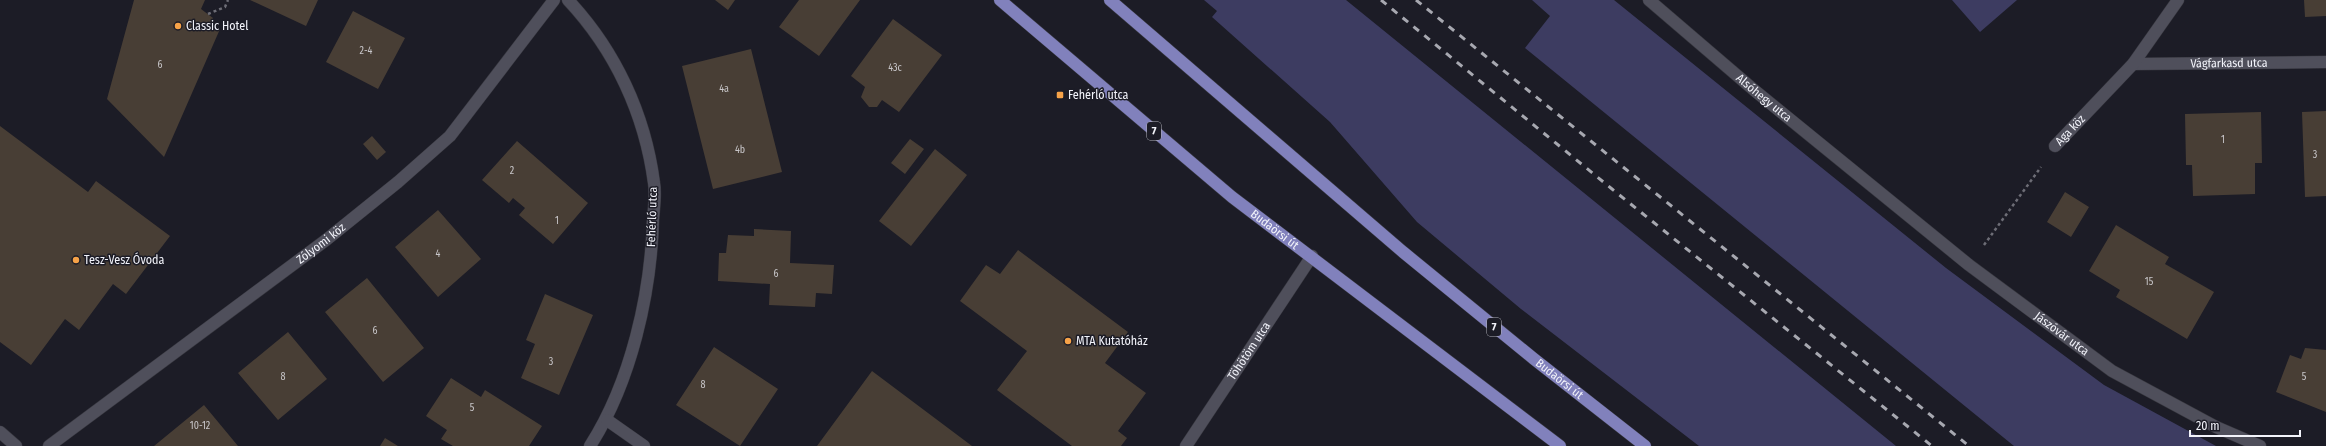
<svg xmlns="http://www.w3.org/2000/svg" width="2326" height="446" viewBox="0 0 2326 446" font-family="'Fira Sans Condensed',sans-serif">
  <rect width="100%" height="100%" fill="#1c1c26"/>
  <path fill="#3d3c61" d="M 1204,0 L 1346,0 L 1896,446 L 1699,446 L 1521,309 L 1417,222 L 1330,122 L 1212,17 L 1217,11 Z
    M 1532,0 L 1614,0 L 1946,268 L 2104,385 L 2216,446 L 2014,446 L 1525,48 L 1550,16 Z
    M 1952,0 L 2017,0 L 1980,32 Z"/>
  <path fill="#483e35" d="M 134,0 L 205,0 L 201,9 L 213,18 L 213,27 L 220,29 L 164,157 L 107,99 Z
    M 250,0 L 318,0 L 306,26 Z
    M 715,0 L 735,0 L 728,10 Z
    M 799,0 L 860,0 L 819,56 L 779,27 Z
    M 2304,0 L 2326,0 L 2326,16 L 2305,17 Z
    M 353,11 L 405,38 L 378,89 L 326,62 Z
    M 893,19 L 942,55 L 899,112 L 882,100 L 877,107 L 869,107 L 861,97 L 865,87 L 851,76 Z
    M 751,49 L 782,172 L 713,189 L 682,66 Z
    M 2326,111 L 2326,196 L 2305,197 L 2302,112 Z
    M 2261,112 L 2262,163 L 2255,163 L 2255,194 L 2193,196 L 2192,165 L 2186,165 L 2185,114 Z
    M 0,126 L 88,192 L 96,181 L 170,236 L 126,294 L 113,284 L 79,330 L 65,319 L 31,365 L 0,342 Z
    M 372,136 L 386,152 L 377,160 L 363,144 Z
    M 910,139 L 924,149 L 905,174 L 891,163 Z
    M 517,141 L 588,203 L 553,244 L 519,215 L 525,208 L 513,198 L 509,203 L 482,180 Z
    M 935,149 L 967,175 L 911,246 L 879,221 Z
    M 2065,192 L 2089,207 L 2071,237 L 2047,222 Z
    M 438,210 L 481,259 L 438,297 L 395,247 Z
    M 2116,225 L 2169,257 L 2165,264 L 2214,292 L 2187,339 L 2116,297 L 2120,290 L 2089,271 Z
    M 754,229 L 791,231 L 790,263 L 834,265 L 832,294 L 816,293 L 815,307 L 769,305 L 770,284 L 718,281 L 719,253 L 726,253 L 728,235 L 754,236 Z
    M 1018,250 L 1128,332 L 1105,363 L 1146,393 L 1118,431 L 1127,438 L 1121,446 L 1072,446 L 997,390 L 1027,351 L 960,301 L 986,265 L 1000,274 Z
    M 367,278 L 424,348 L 383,382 L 325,312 Z
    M 545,294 L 593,315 L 559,395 L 521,378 L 535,344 L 526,340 Z
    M 288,332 L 327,379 L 278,420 L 238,373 Z
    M 714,347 L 778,389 L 740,446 L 676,405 Z
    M 2305,348 L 2326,350 L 2326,412 L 2276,392 L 2290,355 L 2301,359 Z
    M 872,371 L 972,446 L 817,446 Z
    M 451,378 L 481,397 L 485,390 L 542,426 L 529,446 L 453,446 L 441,439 L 447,430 L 426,416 Z
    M 204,405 L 238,446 L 154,446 Z
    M 385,438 L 398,446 L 380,446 Z"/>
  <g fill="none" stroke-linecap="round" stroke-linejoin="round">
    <defs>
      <g id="minor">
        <path d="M 568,0 C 615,50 645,114 654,183 C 656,194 654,207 653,219 C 651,294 631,382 590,446"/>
        <path id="s1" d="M 1649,0 L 1754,90 L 1969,265 L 2112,371 L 2216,427 L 2260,446"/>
        <path id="s2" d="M 2133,64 L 2326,62"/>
        <path id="s3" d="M 2055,146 L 2133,64 L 2178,0"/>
        <path d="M 607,420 L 644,446"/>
        <path d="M 0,432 L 16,446"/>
        <path id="s4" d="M 49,446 L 326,240 L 398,182 L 450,136 L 554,0"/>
        <path id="s5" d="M 1186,446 L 1312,256"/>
      </g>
      <g id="primary">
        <path id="s6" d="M 1000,0 L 1232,197 L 1560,446"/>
        <path id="s7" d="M 1110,0 L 1403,252 L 1534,359 L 1645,446"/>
      </g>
    </defs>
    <use href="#minor" stroke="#36363e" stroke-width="13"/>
    <use href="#primary" stroke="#36363e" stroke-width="13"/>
    <path stroke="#6d6d76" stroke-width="2.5" stroke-dasharray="3 3" stroke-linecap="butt" d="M 208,14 L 225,7 L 228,0
      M 1984,245 L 2041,167"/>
    <use href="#minor" stroke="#4f4f5b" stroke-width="12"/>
    <use href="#primary" stroke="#8181bc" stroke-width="12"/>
    <path stroke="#a7a8b0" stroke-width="3" stroke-dasharray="7 7" stroke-linecap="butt" d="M 1381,0 L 1612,189 L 1932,446
      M 1416,0 L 1969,446"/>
  </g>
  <g fill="#f6a248" stroke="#1c1c26" stroke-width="1.5">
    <circle cx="178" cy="26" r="4"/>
    <rect x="1056" y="91" width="8" height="8" rx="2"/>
    <circle cx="76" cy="260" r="4"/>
    <circle cx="1068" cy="341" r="4"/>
  </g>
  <g text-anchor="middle" stroke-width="3" stroke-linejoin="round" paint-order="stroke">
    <g font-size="10" fill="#c8c6c9">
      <text x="366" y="54">2-4</text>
      <text x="160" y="68">6</text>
      <text x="895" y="71">43c</text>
      <text x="724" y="92">4a</text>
      <text x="2223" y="143">1</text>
      <text x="740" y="153">4b</text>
      <text x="2315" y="158">3</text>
      <text x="512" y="174">2</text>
      <text x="557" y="224">1</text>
      <text x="438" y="257">4</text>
      <text x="776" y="277">6</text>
      <text x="2149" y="285">15</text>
      <text x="375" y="334">6</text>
      <text x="551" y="365">3</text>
      <text x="283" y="380">8</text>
      <text x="2304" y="380">5</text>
      <text x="703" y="388">8</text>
      <text x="472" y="411">5</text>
      <text x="200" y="429">10-12</text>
    </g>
    <g fill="#1c1c26" stroke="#b2b2ba" stroke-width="1">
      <rect x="1147" y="122" width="14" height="18" rx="3"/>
      <rect x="1487" y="318" width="14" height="18" rx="3"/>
    </g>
    <g font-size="11" font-weight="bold" fill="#f2f3fa">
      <text x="1154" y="135">7</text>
      <text x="1494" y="331">7</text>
    </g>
    <g font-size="12" fill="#f2f3fa" stroke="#1c1c26" text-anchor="start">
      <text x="186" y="30">Classic Hotel</text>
      <text x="1068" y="99">Fehérló utca</text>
      <text x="84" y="264">Tesz-Vesz Óvoda</text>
      <text x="1076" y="345">MTA Kutatóház</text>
    </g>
    <g font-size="12" fill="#f2f3fa" stroke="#1c1c26">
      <text dy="4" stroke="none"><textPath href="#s2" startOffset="96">Vágfarkasd utca</textPath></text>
      <text dy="4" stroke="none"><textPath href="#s1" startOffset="151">Alsóhegy utca</textPath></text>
      <text dy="4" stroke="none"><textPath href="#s3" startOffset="22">Aga köz</textPath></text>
      <text transform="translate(652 217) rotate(-88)" y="4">Fehérló utca</text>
      <text dy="4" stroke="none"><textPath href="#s6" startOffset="358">Budaörsi út</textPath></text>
      <text dy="4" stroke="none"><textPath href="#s4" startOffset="339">Zólyomi köz</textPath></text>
      <text dy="4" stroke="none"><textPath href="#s1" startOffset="531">Jászóvár utca</textPath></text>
      <text dy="4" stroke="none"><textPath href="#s5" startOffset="114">Töhötöm utca</textPath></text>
      <text dy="4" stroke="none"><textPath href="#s7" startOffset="588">Budaörsi út</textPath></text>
    </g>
  </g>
  <path d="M2190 430v6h110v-6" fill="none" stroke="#f2f3fa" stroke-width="2"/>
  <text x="2196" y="430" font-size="12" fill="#f2f3fa" stroke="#1c1c26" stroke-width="3" paint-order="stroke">20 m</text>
</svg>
